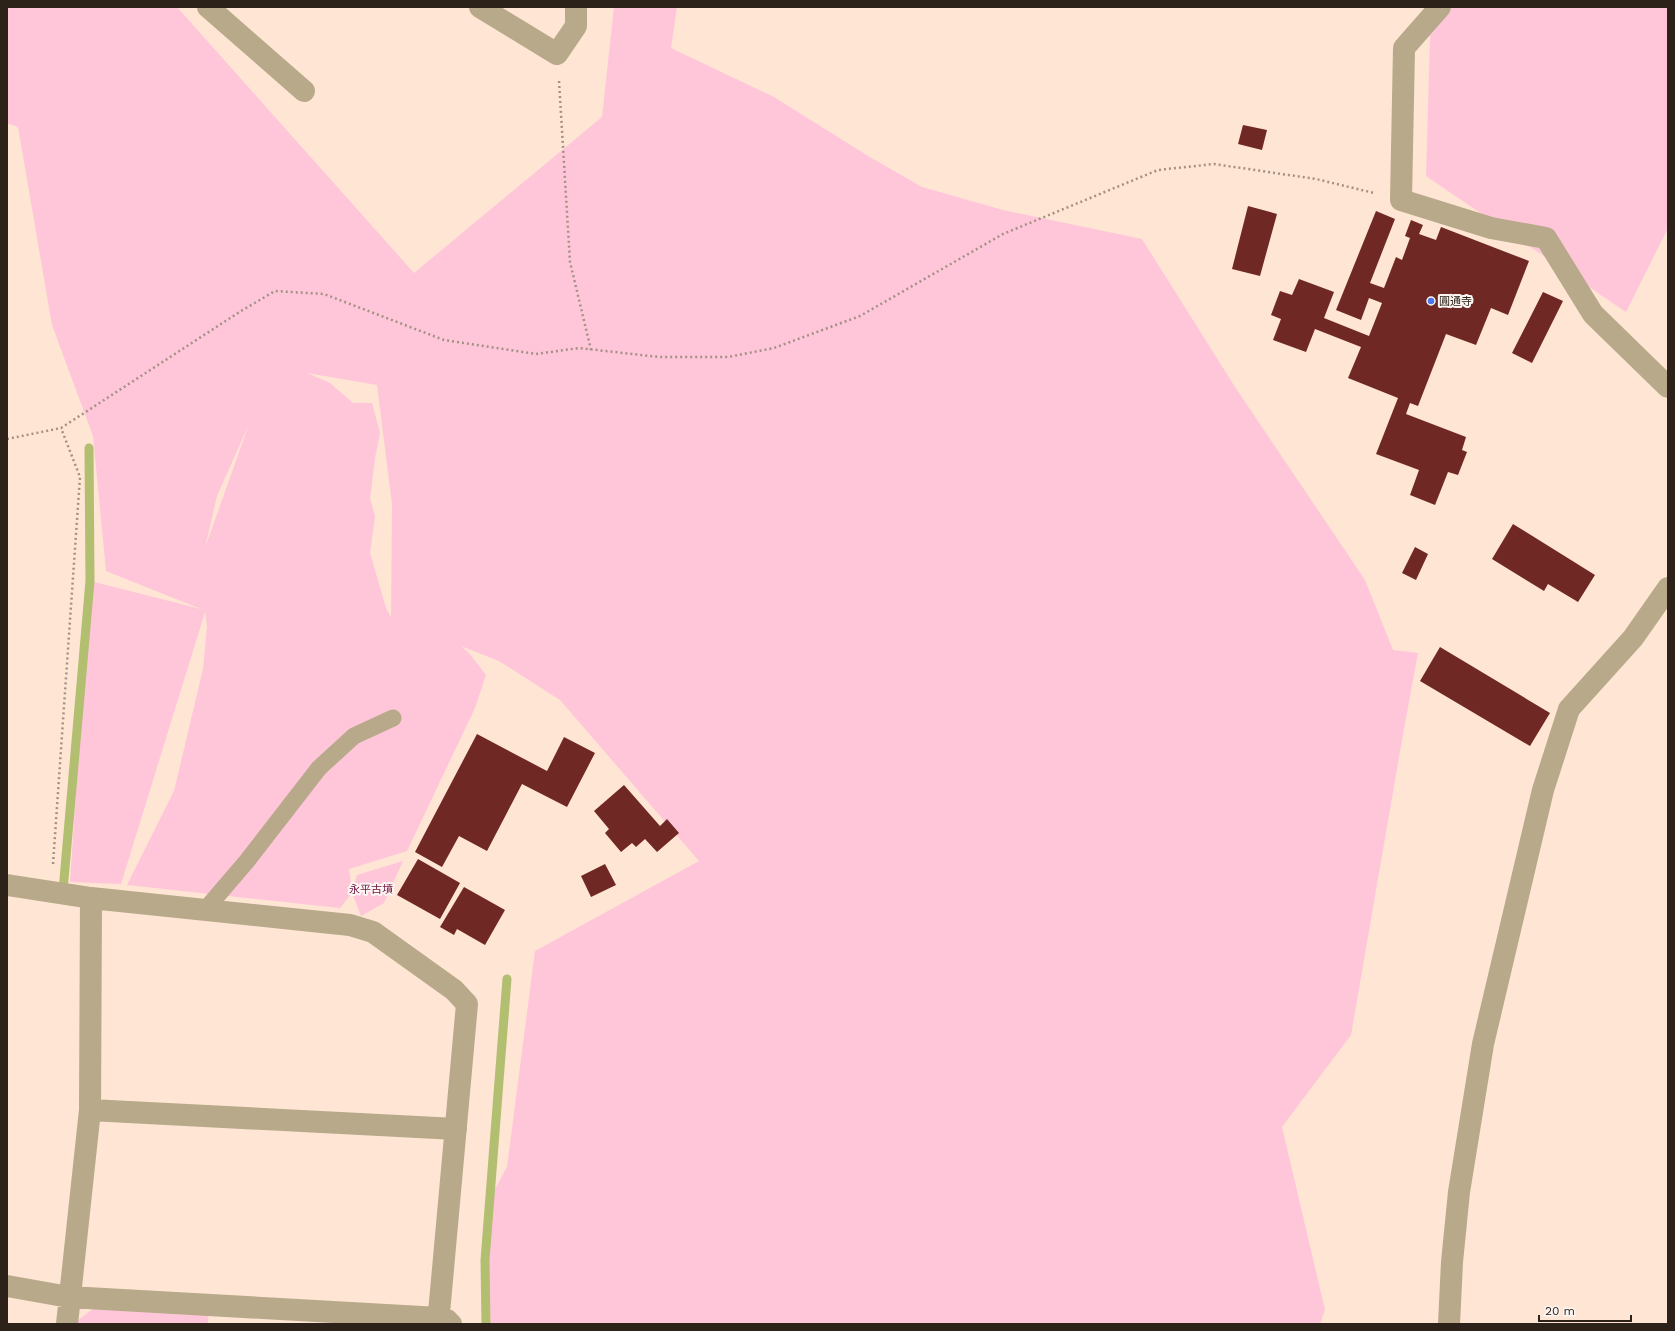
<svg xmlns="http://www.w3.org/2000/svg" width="1675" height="1331" viewBox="0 0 1675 1331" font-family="'Work Sans','Noto Sans JP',sans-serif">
  <rect width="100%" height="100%" fill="#fee5d4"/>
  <path fill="#ffc6da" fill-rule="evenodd" d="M 7,7 L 177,7 L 414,273 L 602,117 L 614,7 L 677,7 L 671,48 L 774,97 L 868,156 L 922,187 L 1003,210 L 1142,239 L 1235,387 L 1365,580 L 1393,650 L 1418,653 L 1403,734 L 1351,1035 L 1282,1127 L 1325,1310 L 1320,1324 L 486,1324 L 485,1260 L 490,1198 L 507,1167 L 535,951 L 699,861 L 560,700 L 499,661 L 461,646 L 469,653 L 486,675 L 475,708 L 407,851 L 349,869 L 352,892 L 357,875 L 403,861 L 384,903 L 361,916 L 352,893 L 340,908 L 127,885 L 174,791 L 203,669 L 207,627 L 205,612 L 121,884 L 70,882 L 90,581 L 201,609 L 106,571 L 93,436 L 52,325 L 18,127 L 7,123 ZM 307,373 L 377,385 L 392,504 L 391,617 L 386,608 L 370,553 L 375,516 L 370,499 L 375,458 L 380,433 L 372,403 L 353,403 L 330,383 ZM 249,424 L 205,548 L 217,496 Z
    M 1431,7 L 1668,7 L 1668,228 L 1626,312 L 1426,176 Z
    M 98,1305 L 209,1308 L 208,1324 L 78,1324 L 77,1321 Z"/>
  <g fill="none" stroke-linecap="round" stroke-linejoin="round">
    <path stroke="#b2be70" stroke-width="9" d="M 63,891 L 90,581 L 89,448
      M 486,1324 L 485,1260 L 507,979"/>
  </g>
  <path fill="#702824" d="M 1243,125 L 1267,130 L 1262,150 L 1238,144 Z
    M 1248,206 L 1277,214 L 1260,276 L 1232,269 Z
    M 1376,211 L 1395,219 L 1370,283 L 1384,288 L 1396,257 L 1402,260 L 1410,238 L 1405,236 L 1411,220 L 1423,225 L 1419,234 L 1436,240 L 1441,227 L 1529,261 L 1508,315 L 1491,308 L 1476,345 L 1446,334 L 1418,406 L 1410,403 L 1406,414 L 1466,437 L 1462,450 L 1467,452 L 1458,475 L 1448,472 L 1435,505 L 1410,495 L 1419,470 L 1376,454 L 1398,398 L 1348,378 L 1361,347 L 1315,329 L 1306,352 L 1273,340 L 1281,319 L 1271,315 L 1280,291 L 1292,295 L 1299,279 L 1334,292 L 1324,318 L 1369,336 L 1382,303 L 1369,298 L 1361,320 L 1336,310 Z
    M 1543,292 L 1563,301 L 1532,363 L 1512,353 Z
    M 1513,524 L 1595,575 L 1578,602 L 1548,584 L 1544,591 L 1492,559 Z
    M 1415,547 L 1428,554 L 1416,580 L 1402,573 Z
    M 1440,647 L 1550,713 L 1530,746 L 1420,681 Z
    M 477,734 L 547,771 L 564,737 L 595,753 L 567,807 L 522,784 L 487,851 L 459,836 L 442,867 L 415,852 Z
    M 624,785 L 660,826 L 667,819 L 679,833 L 657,852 L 645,839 L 636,847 L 632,843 L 621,852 L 605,833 L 609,829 L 594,811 Z
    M 418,859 L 460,883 L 440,919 L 397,895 Z
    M 605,864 L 616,885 L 591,897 L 581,876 Z
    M 464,887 L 505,910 L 485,945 L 457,929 L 454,935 L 440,927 Z"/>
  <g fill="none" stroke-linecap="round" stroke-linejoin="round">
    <path stroke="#a49184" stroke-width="2.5" stroke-dasharray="2 3" stroke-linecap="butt" d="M 559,81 L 570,262 L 591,350
      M 7,439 L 61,428 L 241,311 L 275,291 L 324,294 L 444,340 L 536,354 L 579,348 L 659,357 L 728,357 L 774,348 L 860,316 L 1003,234 L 1158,170 L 1214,164 L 1316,179 L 1374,193
      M 53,864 L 80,477 L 61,428"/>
    <path stroke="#b7a989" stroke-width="17" d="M 205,910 L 247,861 L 319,768 L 354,736 L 393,718"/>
    <path stroke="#b7a989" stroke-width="22" d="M 208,7 L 304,91
      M 480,7 L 557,54 L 576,26 L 576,7
      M 1440,7 L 1404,48 L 1401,200 L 1491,228 L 1546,238 L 1593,314 L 1668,387
      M 7,885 L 91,898 L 350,925 L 373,932 L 454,990 L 467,1004 L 438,1324
      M 90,1110 L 456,1129
      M 7,1286 L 69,1297 L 439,1318 L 447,1320 L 451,1324
      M 67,1324 L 90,1110 L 91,898
      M 1449,1324 L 1452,1262 L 1459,1192 L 1483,1044 L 1543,790 L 1569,709 L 1633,638 L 1668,588"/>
  </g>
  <circle fill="#4a76e8" stroke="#fcf6f2" stroke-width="1.5" cx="1431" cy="301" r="4"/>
  <g text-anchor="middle" stroke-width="4" stroke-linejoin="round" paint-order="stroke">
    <g font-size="11" fill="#2d221a" stroke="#fcf6f2" text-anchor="start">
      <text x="1439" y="305">圓通寺</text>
    </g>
    <g font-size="11" fill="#721443" stroke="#fcf6f2">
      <text x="371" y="893">永平古墳</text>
    </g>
  </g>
  <rect width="1675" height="1331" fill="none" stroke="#2d221a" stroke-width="16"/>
  <path d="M1539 1315v6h92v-6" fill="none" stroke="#2d221a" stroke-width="2"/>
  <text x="1545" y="1315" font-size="12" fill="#2d221a" stroke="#fcf6f2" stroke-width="3" paint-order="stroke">20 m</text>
</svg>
